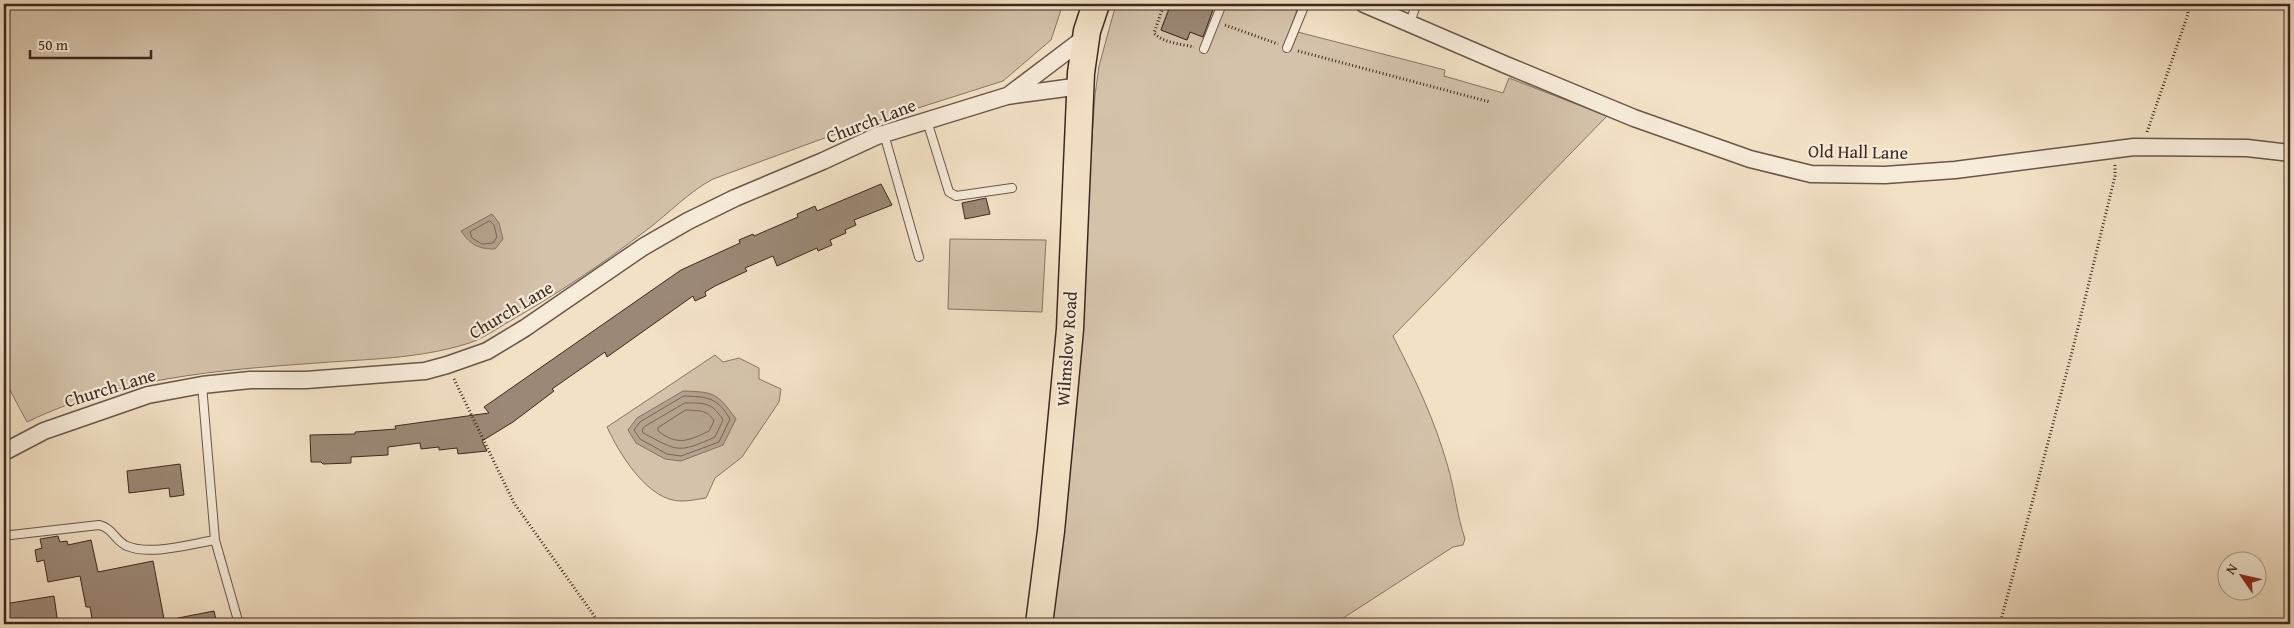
<svg xmlns="http://www.w3.org/2000/svg" width="2294" height="628" viewBox="0 0 2294 628" font-family="'Gentium Book Plus',serif">
  <rect width="100%" height="100%" fill="#f3e1c6"/>
  <filter id="stains"><feTurbulence type="fractalNoise" baseFrequency=".004" numOctaves="4"/><feColorMatrix values="0 0 0 0 .2 0 0 0 0 .09 0 0 0 0 .02 0 0 0 .5 -.17"/></filter>
  <radialGradient id="worn" r=".72"><stop offset=".6" stop-color="#630" stop-opacity="0"/><stop offset="1" stop-color="#630" stop-opacity=".3"/></radialGradient>
  <path fill="#d4c2aa" stroke="#887564" d="M 4,4 L 1063,4 L 1051,40 L 1003,81 L 830,136 L 713,179 C 690,191 669,213 648,229 C 604,263 557,294 510,321 C 496,329 481,340 466,344 C 417,359 368,359 317,363 C 218,370 117,378 27,422 L 4,379 Z
    M 1116,4 L 1166,4 L 1165,6 L 1169,8 L 1161,30 L 1187,40 L 1190,32 L 1203,37 L 1215,4 L 1299,4 L 1290,30 L 1445,70 L 1444,76 L 1503,93 L 1509,78 L 1607,116 L 1393,336 C 1416,381 1434,418 1448,467 C 1455,491 1457,516 1465,539 L 1463,545 L 1453,547 L 1334,624 L 1052,624 L 1078,341 L 1095,95 L 1099,66 Z
    M 950,239 L 1046,240 L 1042,312 L 948,309 Z
    M 715,355 L 723,362 L 739,358 L 759,368 L 759,379 L 781,389 L 779,402 L 742,457 L 715,478 L 706,498 C 698,499 690,501 682,501 C 648,502 619,453 607,427 Z"/>
  <path fill="#b5a28d" stroke="#857161" d="M 492,214 L 499,223 L 503,239 L 495,249 C 478,249 471,245 461,231 Z
    M 683,391 C 715,392 717,393 736,419 L 723,445 L 681,461 L 665,459 L 636,443 L 628,430 L 637,418 Z"/>
  <g fill="none" stroke-linecap="round" stroke-linejoin="round">
    <path stroke="#796556" stroke-width="1" d="M 490,221 L 494,225 L 497,237 L 493,243 L 482,244 L 472,238 L 470,232 Z
      M 684,396 C 708,397 717,397 730,419 L 719,442 L 681,456 L 667,454 L 640,439 L 634,430 L 640,422 Z
      M 685,403 C 704,403 712,402 723,420 L 715,437 C 677,454 678,451 643,433 L 642,430 L 644,427 Z
      M 686,410 C 698,411 707,409 714,421 L 709,431 C 688,441 678,446 658,431 L 658,428 Z"/>
  </g>
  <path fill="#9c8876" stroke="#3d281f" d="M 1171,4 L 1215,4 L 1203,37 L 1190,32 L 1187,40 L 1161,30 Z
    M 881,184 L 892,205 L 854,220 L 856,225 L 845,230 L 846,233 L 830,240 L 832,245 L 818,251 L 817,248 L 777,266 L 773,256 L 745,268 L 747,271 L 715,286 L 705,292 L 706,296 L 695,301 L 693,296 L 607,357 L 605,352 L 552,389 L 554,391 L 513,422 L 482,441 L 487,451 L 458,454 L 457,448 L 439,450 L 439,447 L 421,449 L 420,443 L 388,447 L 388,455 L 351,457 L 351,463 L 323,464 L 321,462 L 311,462 L 310,435 L 355,434 L 355,432 L 396,429 L 395,426 L 489,413 L 484,407 L 681,270 L 740,243 L 739,240 L 753,234 L 754,236 L 798,217 L 797,214 L 815,206 L 817,211 Z
    M 986,198 L 990,214 L 965,219 L 962,203 Z
    M 180,464 L 184,495 L 170,497 L 169,488 L 129,493 L 127,471 Z
    M 58,536 L 60,542 L 67,541 L 68,545 L 91,540 L 98,572 L 153,561 L 165,624 L 93,624 L 90,607 L 86,607 L 80,576 L 48,582 L 44,560 L 37,562 L 35,550 L 42,548 L 40,539 Z
    M 54,596 L 58,624 L 4,624 L 4,604 Z
    M 214,611 L 217,624 L 179,624 L 178,618 Z"/>
  <g fill="none" stroke-linecap="round" stroke-linejoin="round">
    <defs>
      <path id="service" d="M 1410,24 L 1416,4
        M 1287,48 L 1305,4
        M 1204,49 L 1222,4
        M 927,121 L 949,192 L 956,196 L 1012,188
        M 884,134 L 919,257
        M 4,534 L 11,535 L 99,525 C 113,528 115,541 127,546 C 150,556 190,544 215,540 L 202,385
        M 215,540 L 239,624"/>
      <path id="minor" d="M 1364,4 L 1506,65 L 1634,118 L 1750,159 L 1811,174 L 1885,175 L 1955,170 L 2134,147 L 2247,148 L 2290,153
        M 1009,95 L 1087,36
        M 4,452 L 44,431 L 148,395 L 202,385 L 250,380 L 306,380 L 425,371 L 447,365 L 487,351 L 525,328 L 643,247 L 688,221 L 735,198 L 823,161 L 877,136 L 1007,96 L 1081,86"/>
      <path id="primary" d="M 1039,624 L 1051,531 L 1070,329 L 1081,73 L 1087,31 L 1096,4"/>
    </defs>
    <use href="#service" stroke="#6a5649" stroke-width="10"/>
    <use href="#minor" stroke="#6a5649" stroke-width="19"/>
    <use href="#primary" stroke="#3d281f" stroke-width="29"/>
    <path stroke="#3d281f" stroke-width="3" stroke-dasharray="1 2.5" stroke-linecap="butt" d="M 1164,4 L 1154,33 C 1163,43 1181,44 1194,47
      M 1225,25 L 1278,44
      M 1298,51 L 1490,102
      M 2147,132 L 2188,14 L 2188,4
      M 454,379 L 514,503 L 600,624
      M 2000,624 L 2072,352 L 2115,176 L 2115,165"/>
    <use href="#service" stroke="#f7ecda" stroke-width="8"/>
    <use href="#minor" stroke="#f7ecda" stroke-width="16"/>
    <use href="#primary" stroke="#f3e1c6" stroke-width="26"/>
  </g>
  <g text-anchor="middle" stroke-width="4.5" stroke-linejoin="round" paint-order="stroke">
    <g font-size="18" fill="#3d281f" stroke="#f7ecda">
      <text transform="translate(871 121) rotate(-21)" y="6">Church Lane</text>
      <text transform="translate(1858 152) rotate(1)" y="6">Old Hall Lane</text>
      <text transform="translate(511 310) rotate(-31)" y="6">Church Lane</text>
      <text transform="translate(1067 349) rotate(-86)" y="6">Wilmslow Road</text>
      <text transform="translate(110 388) rotate(-17)" y="6">Church Lane</text>
    </g>
  </g>
  <rect width="2294" height="628" fill="none" stroke="#f3e1c6" stroke-width="20"/>
  <rect x="5" y="5" width="2284" height="618" fill="none" stroke="#3d281f" stroke-width="2.5"/>
  <rect x="10" y="10" width="2274" height="608" fill="none" stroke="#3d281f"/>
  <g transform="translate(2242 576) rotate(304)"><circle r="24" fill="#f7ecda" stroke="#ad9e8f"/>
  <path d="M0-4L9 19L0 12L-9 19Z" fill="#8f2418"/>
  <text y="-8" font-size="14" font-weight="bold" text-anchor="middle" fill="#3d281f">N</text>
  </g>
  <path d="M30 50v8h121v-8" fill="none" stroke="#3d281f" stroke-width="2.5"/>
  <text x="38" y="50" font-size="15" fill="#3d281f" stroke="#f7ecda" stroke-width="4" paint-order="stroke">50 m</text>
  <rect width="100%" height="100%" filter="url(#stains)"/>
  <rect width="100%" height="100%" fill="url(#worn)"/>
</svg>
